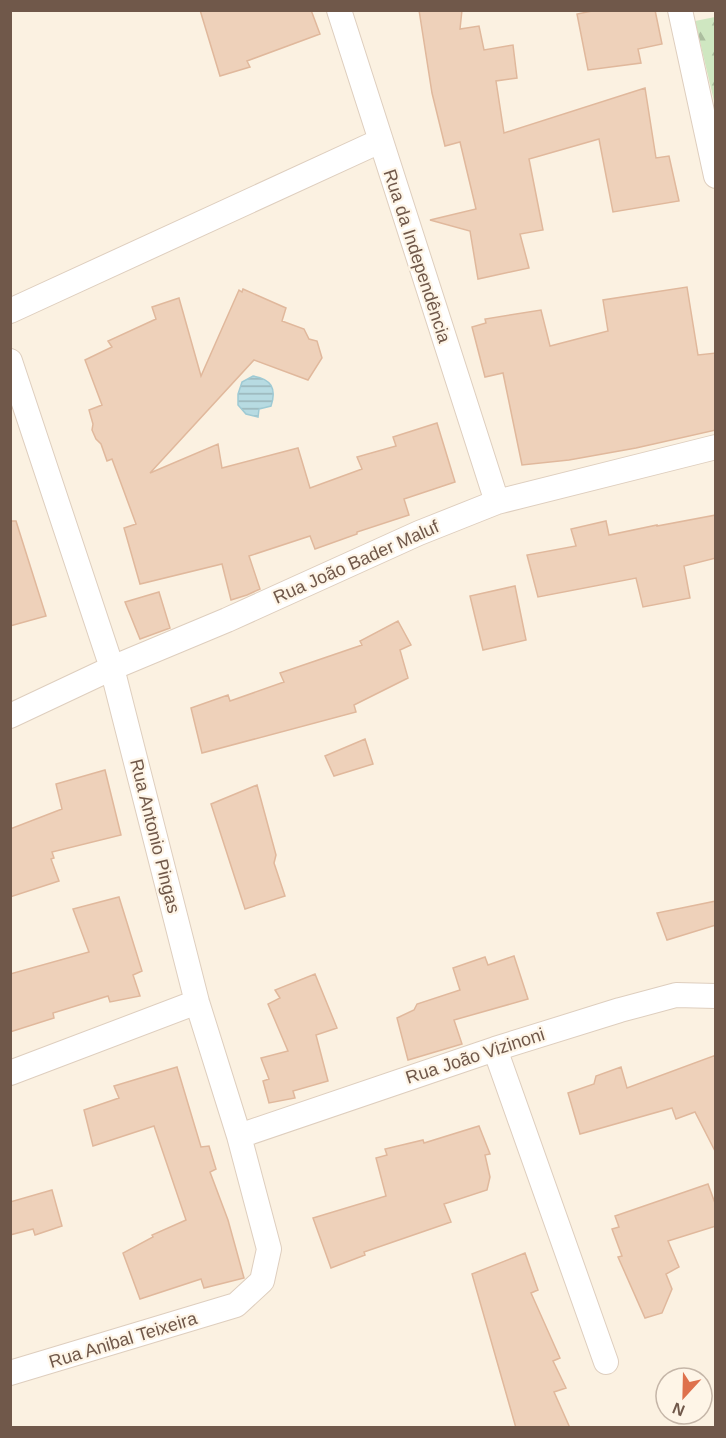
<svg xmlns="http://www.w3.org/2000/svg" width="726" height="1438" viewBox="0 0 726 1438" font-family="Helvetica,sans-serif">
  <defs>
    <pattern id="forest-firs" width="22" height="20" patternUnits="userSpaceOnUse" patternTransform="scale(1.5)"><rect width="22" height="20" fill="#cfe7c1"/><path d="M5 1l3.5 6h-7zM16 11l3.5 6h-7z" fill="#acbe9f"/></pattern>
    <pattern id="water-rules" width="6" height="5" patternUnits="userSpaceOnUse" patternTransform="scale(1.5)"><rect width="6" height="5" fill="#b7dbe2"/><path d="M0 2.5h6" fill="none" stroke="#99b4b9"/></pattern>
  </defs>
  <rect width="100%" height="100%" fill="#fbf1e1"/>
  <path fill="url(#forest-firs)" d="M 715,17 L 716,17 L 715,105 L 695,21 Z"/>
  <path fill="url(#water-rules)" stroke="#9ecad4" stroke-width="1.5" d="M 253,376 C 271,379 277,388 271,406 L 259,409 L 258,417 L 246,414 L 238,405 L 238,394 L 242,382 Z"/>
  <path fill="#eed1ba" stroke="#e0b89c" stroke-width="1.5" d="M 200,10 L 311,10 L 320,34 L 247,61 L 250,67 L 220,76 Z
    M 419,10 L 462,10 L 460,29 L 479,26 L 484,50 L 513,45 L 517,78 L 496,81 L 504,133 L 645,88 L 656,158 L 669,156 L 679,201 L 613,212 L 599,139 L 529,159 L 543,230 L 520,234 L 529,268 L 478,279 L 470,231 L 430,220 L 476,209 L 460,142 L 445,146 L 432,93 Z
    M 597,10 L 655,10 L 662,44 L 638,49 L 641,63 L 588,70 L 577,14 Z
    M 687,287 L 698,355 L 716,353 L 716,430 L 636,448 L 569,460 L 522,465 L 503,373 L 485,377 L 472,327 L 486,323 L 485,319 L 541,310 L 550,346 L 608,331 L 603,300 Z
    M 243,289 L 286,308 L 282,321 L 304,329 L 309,339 L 317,341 L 322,358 L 308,380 L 254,360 L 150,473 L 218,444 L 222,468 L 298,448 L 310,488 L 362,469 L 357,457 L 396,446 L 393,437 L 437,423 L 455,482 L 404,499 L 409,515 L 357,532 L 357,534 L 315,549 L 310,536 L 249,556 L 260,589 L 247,595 L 231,600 L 222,564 L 140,584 L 124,528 L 136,524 L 112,459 L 107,461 L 101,444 L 96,439 L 92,430 L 93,424 L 89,410 L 102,405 L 85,360 L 112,347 L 108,341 L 156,319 L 152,307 L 179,298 L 201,376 L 239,290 L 242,292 Z
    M 716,515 L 716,558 L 684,566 L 690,598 L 643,607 L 636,578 L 538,597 L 527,555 L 576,546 L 571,529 L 606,521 L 609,535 L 657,525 L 657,526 Z
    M 10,521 L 16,521 L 46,616 L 10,626 Z
    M 515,586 L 526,640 L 483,650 L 470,596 Z
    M 159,592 L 170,628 L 140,639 L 125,602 Z
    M 398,621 L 411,645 L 400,650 L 408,678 L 354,705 L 356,712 L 202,753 L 191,708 L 228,695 L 230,701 L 284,682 L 280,673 L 362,645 L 360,641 Z
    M 365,739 L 373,764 L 334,776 L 325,756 Z
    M 105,770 L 121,835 L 52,852 L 54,858 L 51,859 L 59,881 L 10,897 L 10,829 L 62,809 L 56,784 Z
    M 257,785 L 276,855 L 274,863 L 285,896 L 245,909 L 211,804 Z
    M 119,897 L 142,971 L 133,975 L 140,996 L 110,1002 L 108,996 L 53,1013 L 54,1018 L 10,1032 L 10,974 L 89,952 L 73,909 Z
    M 716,901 L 716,925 L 667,940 L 657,913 Z
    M 514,956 L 528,999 L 454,1020 L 462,1044 L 408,1060 L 397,1018 L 414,1010 L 417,1004 L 460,990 L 453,968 L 485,957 L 488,965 Z
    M 315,974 L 337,1028 L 316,1035 L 328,1081 L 293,1091 L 295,1098 L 269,1103 L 263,1081 L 269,1079 L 261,1058 L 288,1051 L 268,1004 L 280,998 L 275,990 Z
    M 716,1055 L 716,1153 L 695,1112 L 676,1119 L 672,1108 L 580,1134 L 568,1093 L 594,1084 L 596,1076 L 621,1067 L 627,1088 Z
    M 177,1067 L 201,1147 L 209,1146 L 216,1169 L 210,1172 L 228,1220 L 244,1278 L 204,1288 L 201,1279 L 140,1299 L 123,1253 L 153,1237 L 152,1235 L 186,1220 L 154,1126 L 93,1146 L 84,1110 L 119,1098 L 114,1086 Z
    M 479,1126 L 490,1154 L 485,1155 L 490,1177 L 487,1190 L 444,1204 L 451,1222 L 364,1252 L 365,1255 L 331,1268 L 313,1218 L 386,1196 L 376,1158 L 387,1155 L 385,1149 L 423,1140 L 424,1143 Z
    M 708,1184 L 716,1206 L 716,1226 L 668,1241 L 679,1267 L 666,1274 L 672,1289 L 662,1313 L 645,1318 L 618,1257 L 622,1256 L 612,1229 L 619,1227 L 615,1216 Z
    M 52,1190 L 62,1226 L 35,1235 L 33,1229 L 10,1235 L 10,1202 Z
    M 525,1253 L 538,1290 L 531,1293 L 560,1358 L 553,1361 L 566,1388 L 554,1392 L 570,1428 L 516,1428 L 472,1274 Z"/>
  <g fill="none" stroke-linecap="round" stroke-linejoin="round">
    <defs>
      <path id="street" d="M 339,10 L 497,502
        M 680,10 L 716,176
        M 10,311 L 380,141
        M 10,361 L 112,668 L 197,1002 L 239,1136 L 269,1249 L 262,1281 L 236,1305 L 10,1373
        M 10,716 L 112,668 L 227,620 L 419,533 L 497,502 L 716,447
        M 495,1049 L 606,1362
        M 10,1073 L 197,1002
        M 239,1136 L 495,1049 L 620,1010 L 676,995 L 716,996"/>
    </defs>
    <use href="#street" stroke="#decebe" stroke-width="26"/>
    <use href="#street" stroke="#fff" stroke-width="24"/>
  </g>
  <g text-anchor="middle" stroke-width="4.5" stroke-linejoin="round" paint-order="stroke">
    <g font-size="18" fill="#70584a" stroke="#fef5e7">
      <text transform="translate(417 256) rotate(72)" y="6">Rua da Independência</text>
      <text transform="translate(356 562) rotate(-24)" y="6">Rua João Bader Maluf</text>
      <text transform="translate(155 836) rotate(76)" y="6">Rua Antonio Pingas</text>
      <text transform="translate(475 1056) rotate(-18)" y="6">Rua João Vizinoni</text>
      <text transform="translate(123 1340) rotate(-17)" y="6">Rua Anibal Teixeira</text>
    </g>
  </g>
  <rect width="726" height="1438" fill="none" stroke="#70584a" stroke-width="24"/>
  <g transform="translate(684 1396) rotate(202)"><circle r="28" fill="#fef5e7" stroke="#c5b6a8" stroke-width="1.5"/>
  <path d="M0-4.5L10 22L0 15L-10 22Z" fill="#de714c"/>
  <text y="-9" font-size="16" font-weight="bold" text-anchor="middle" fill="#70584a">N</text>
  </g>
</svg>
